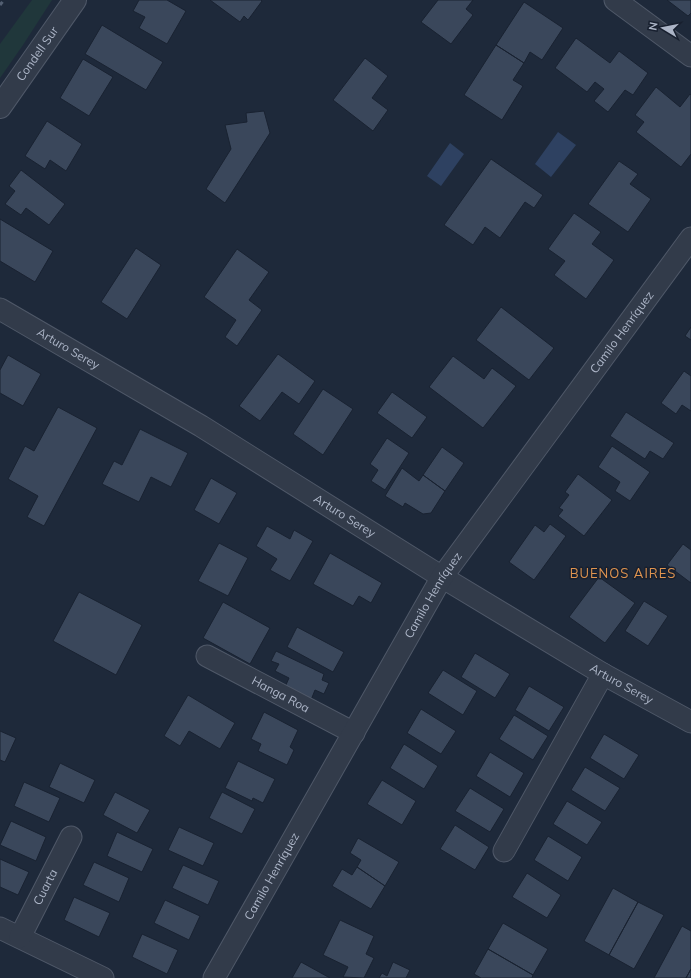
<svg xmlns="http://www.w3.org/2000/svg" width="691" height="978" viewBox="0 0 691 978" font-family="Mulish,sans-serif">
  <rect width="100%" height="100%" fill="#1e293a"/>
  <path fill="#20373b" d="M 32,0 L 52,0 L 23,45 L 0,78 L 0,44 Z"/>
  <path fill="#2e4161" d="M 558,132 L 576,145 L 551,177 L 535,164 Z
    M 450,143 L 464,154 L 441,186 L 427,176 Z"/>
  <path fill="#3a475b" stroke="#192231" d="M 139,0 L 167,0 L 186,11 L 167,44 L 139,28 L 145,17 L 133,11 Z
    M 210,0 L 261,0 L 262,1 L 248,20 L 244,16 L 240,22 Z
    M 438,0 L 473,0 L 466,9 L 473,15 L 451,44 L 421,22 Z
    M 667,0 L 691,0 L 691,13 L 688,16 Z
    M 524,2 L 563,28 L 542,60 L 530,52 L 524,63 L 496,45 Z
    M 102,25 L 163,62 L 146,90 L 85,54 Z
    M 576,38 L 610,63 L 619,51 L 648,73 L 633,95 L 625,90 L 608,112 L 594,101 L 604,89 L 595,82 L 587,92 L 555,68 Z
    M 496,45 L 524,63 L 513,80 L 523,86 L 502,120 L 464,95 Z
    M 365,58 L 388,76 L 372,98 L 388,110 L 373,131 L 333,100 Z
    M 83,59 L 113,77 L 89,116 L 60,98 Z
    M 656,87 L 680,107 L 690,94 L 691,95 L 691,154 L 681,167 L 636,132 L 644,122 L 635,115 Z
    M 264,111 L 270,133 L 225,203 L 206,189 L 231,149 L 225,125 L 247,122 L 246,113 Z
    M 47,121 L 82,144 L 66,171 L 50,160 L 45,169 L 25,156 Z
    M 491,159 L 543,195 L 534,208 L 525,202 L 500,238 L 485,227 L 473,245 L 444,225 Z
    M 619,161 L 638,174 L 630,184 L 651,199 L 628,232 L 588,204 Z
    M 21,170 L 65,204 L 49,225 L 26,208 L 21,215 L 5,204 L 15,191 L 9,186 Z
    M 574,213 L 601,232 L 592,244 L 614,260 L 586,299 L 554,275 L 565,261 L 548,249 Z
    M 0,219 L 53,251 L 35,282 L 0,261 Z
    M 136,248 L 161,265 L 127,319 L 101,302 Z
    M 237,249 L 269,272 L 249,300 L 262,310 L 237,346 L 225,337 L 236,320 L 204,297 Z
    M 501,307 L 554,348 L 529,380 L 476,340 Z
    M 691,327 L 691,340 L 685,336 Z
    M 278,354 L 315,381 L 299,404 L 282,392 L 260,421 L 239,406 Z
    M 8,355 L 41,374 L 23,406 L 0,393 L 0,370 Z
    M 453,356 L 484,379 L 492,368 L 516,386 L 483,428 L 429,387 Z
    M 684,371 L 691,376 L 691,411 L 682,405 L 676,414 L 661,403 Z
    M 323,389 L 353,409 L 323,455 L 293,434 Z
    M 392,392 L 427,417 L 412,438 L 377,413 Z
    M 58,407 L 97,428 L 44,526 L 27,517 L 38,496 L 8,479 L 25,446 L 34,451 Z
    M 626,412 L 674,443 L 663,459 L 650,451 L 645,459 L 610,436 Z
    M 140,429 L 188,453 L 171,487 L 151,477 L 139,502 L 102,484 L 114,461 L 122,465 Z
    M 387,438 L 409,453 L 385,490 L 371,481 L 378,470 L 370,464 Z
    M 612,446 L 650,472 L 630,501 L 615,491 L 620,482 L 598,467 Z
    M 442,447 L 464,463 L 445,491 L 423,475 Z
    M 402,468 L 419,481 L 423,475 L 445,491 L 431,513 L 423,514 L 405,503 L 403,507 L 385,496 Z
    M 578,474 L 612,500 L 584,536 L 558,516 L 563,510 L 559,508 L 569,495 L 565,492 Z
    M 211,478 L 237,493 L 219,524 L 194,510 Z
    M 550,524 L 566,536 L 534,580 L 509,562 L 535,525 L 544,532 Z
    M 267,526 L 290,539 L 294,530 L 313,541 L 290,581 L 270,570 L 277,559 L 256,546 Z
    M 219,543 L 248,558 L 228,596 L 198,581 Z
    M 683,544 L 691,550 L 691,583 L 667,565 Z
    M 330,553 L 382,583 L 371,603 L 359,596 L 353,606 L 313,584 Z
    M 599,577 L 635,603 L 605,643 L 569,617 Z
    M 79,592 L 142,625 L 116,675 L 53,641 Z
    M 644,601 L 668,616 L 648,646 L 625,631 Z
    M 223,602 L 270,628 L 250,664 L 203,638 Z
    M 297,627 L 344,652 L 333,672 L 287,647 Z
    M 276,651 L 324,674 L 322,680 L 329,683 L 324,694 L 315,690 L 311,700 L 285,687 L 289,678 L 275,671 L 279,664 L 271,661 Z
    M 475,653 L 510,674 L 495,698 L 461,677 Z
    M 443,670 L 477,691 L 463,715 L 428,693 Z
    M 529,686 L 564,707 L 549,731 L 515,710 Z
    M 188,695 L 235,723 L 220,749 L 189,731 L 180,746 L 164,736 Z
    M 421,709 L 456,731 L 441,754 L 407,733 Z
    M 264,712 L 298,730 L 290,747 L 294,750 L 287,765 L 258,751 L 261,744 L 251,739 Z
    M 514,715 L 548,736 L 533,760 L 499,739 Z
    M 0,731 L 16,738 L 5,762 L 0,760 Z
    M 604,734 L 639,755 L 624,779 L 590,758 Z
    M 404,744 L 438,766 L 424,789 L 390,768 Z
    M 490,752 L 524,773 L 510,797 L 476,776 Z
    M 238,761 L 275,779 L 263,803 L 253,798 L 252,801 L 225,788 Z
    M 60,763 L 95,780 L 84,803 L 49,787 Z
    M 585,767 L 620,788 L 605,811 L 571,790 Z
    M 382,780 L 416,801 L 402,825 L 367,804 Z
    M 24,782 L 60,798 L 49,822 L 14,806 Z
    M 470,788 L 504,809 L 490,832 L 455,811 Z
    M 115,792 L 150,810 L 137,833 L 103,815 Z
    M 222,792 L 255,809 L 242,834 L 209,818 Z
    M 567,801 L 602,822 L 587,845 L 553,824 Z
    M 11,821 L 46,837 L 36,861 L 0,845 Z
    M 455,825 L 489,847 L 475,870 L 440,849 Z
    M 179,827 L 214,843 L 203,866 L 168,850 Z
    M 117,832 L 153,849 L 142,872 L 107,856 Z
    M 548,836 L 582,857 L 568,881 L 534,860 Z
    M 358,838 L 399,862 L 385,886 L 357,867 L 361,860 L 350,853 Z
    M 0,859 L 29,872 L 18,895 L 0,887 Z
    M 94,862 L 129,878 L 119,902 L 83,885 Z
    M 183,865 L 219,881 L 208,905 L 172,888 Z
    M 357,867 L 385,886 L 371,909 L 332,886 L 342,869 L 352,875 Z
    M 527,873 L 561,895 L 547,918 L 512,897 Z
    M 613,888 L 638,902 L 609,955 L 584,941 Z
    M 74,897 L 110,913 L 99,937 L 64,920 Z
    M 165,900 L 200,916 L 189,940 L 154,923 Z
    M 638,902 L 664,915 L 634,969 L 609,955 Z
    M 340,920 L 374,936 L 366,954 L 374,958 L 364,978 L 343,977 L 348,967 L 323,955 Z
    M 503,923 L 548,949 L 533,975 L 488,949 Z
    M 682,926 L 691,931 L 691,969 L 686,978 L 654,978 Z
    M 142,934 L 178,950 L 167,974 L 132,957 Z
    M 488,949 L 533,975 L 532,978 L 481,978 L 474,974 Z
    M 301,962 L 330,978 L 292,978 Z
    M 393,962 L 410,970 L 406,978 L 379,978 L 382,973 L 387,976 Z
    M 691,969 L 691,978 L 686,978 Z"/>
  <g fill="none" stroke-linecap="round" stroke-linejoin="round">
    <defs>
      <g id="minor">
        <path d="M 615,0 L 691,56"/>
        <path id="s1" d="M 0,309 L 201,426 L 442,577 L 603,674 L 691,722"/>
        <path id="s2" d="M 207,656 L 354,733"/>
        <path d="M 504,851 L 603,674"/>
        <path d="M 0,928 L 103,978"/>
        <path id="s3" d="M 20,937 L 71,837"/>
        <path id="s4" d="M 214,978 L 442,577 L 691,238"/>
      </g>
      <g id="tertiary">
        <path id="s5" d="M 0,107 L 75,0"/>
      </g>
    </defs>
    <use href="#minor" stroke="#4f5868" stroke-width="23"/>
    <use href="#tertiary" stroke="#4f5868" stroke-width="24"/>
    <use href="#minor" stroke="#323b4a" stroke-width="21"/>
    <use href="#tertiary" stroke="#323b4a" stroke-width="22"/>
    <path stroke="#535f72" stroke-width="3" stroke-dasharray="4 4" stroke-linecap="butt" d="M 0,5 L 4,0"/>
  </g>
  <g text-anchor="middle" stroke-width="3" stroke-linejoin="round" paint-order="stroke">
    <g font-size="12" fill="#acb5c7" stroke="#18202f">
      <text dy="4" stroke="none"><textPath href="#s5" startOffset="65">Condell Sur</textPath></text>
      <text dy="4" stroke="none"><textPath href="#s4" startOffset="765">Camilo Henríquez</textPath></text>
      <text dy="4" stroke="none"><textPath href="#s1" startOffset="79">Arturo Serey</textPath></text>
      <text dy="4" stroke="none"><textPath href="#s1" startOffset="402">Arturo Serey</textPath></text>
      <text dy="4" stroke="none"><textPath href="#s4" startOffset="441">Camilo Henríquez</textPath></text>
      <text dy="4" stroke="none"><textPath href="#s1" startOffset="726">Arturo Serey</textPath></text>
      <text dy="4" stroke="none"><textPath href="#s2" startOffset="83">Hanga Roa</textPath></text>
      <text dy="4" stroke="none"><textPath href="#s4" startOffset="117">Camilo Henríquez</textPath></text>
      <text dy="4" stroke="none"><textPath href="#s3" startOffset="56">Cuarta</textPath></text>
    </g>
    <g font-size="13" letter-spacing="1" fill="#df9450" stroke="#18202f">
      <text x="623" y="578">BUENOS AIRES</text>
    </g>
  </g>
  <g transform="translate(663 28) rotate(280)" stroke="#18202f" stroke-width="3" paint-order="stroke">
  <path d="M0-3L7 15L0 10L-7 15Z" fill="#acb5c7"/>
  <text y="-6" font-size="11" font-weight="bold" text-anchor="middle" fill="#acb5c7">N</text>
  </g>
</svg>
